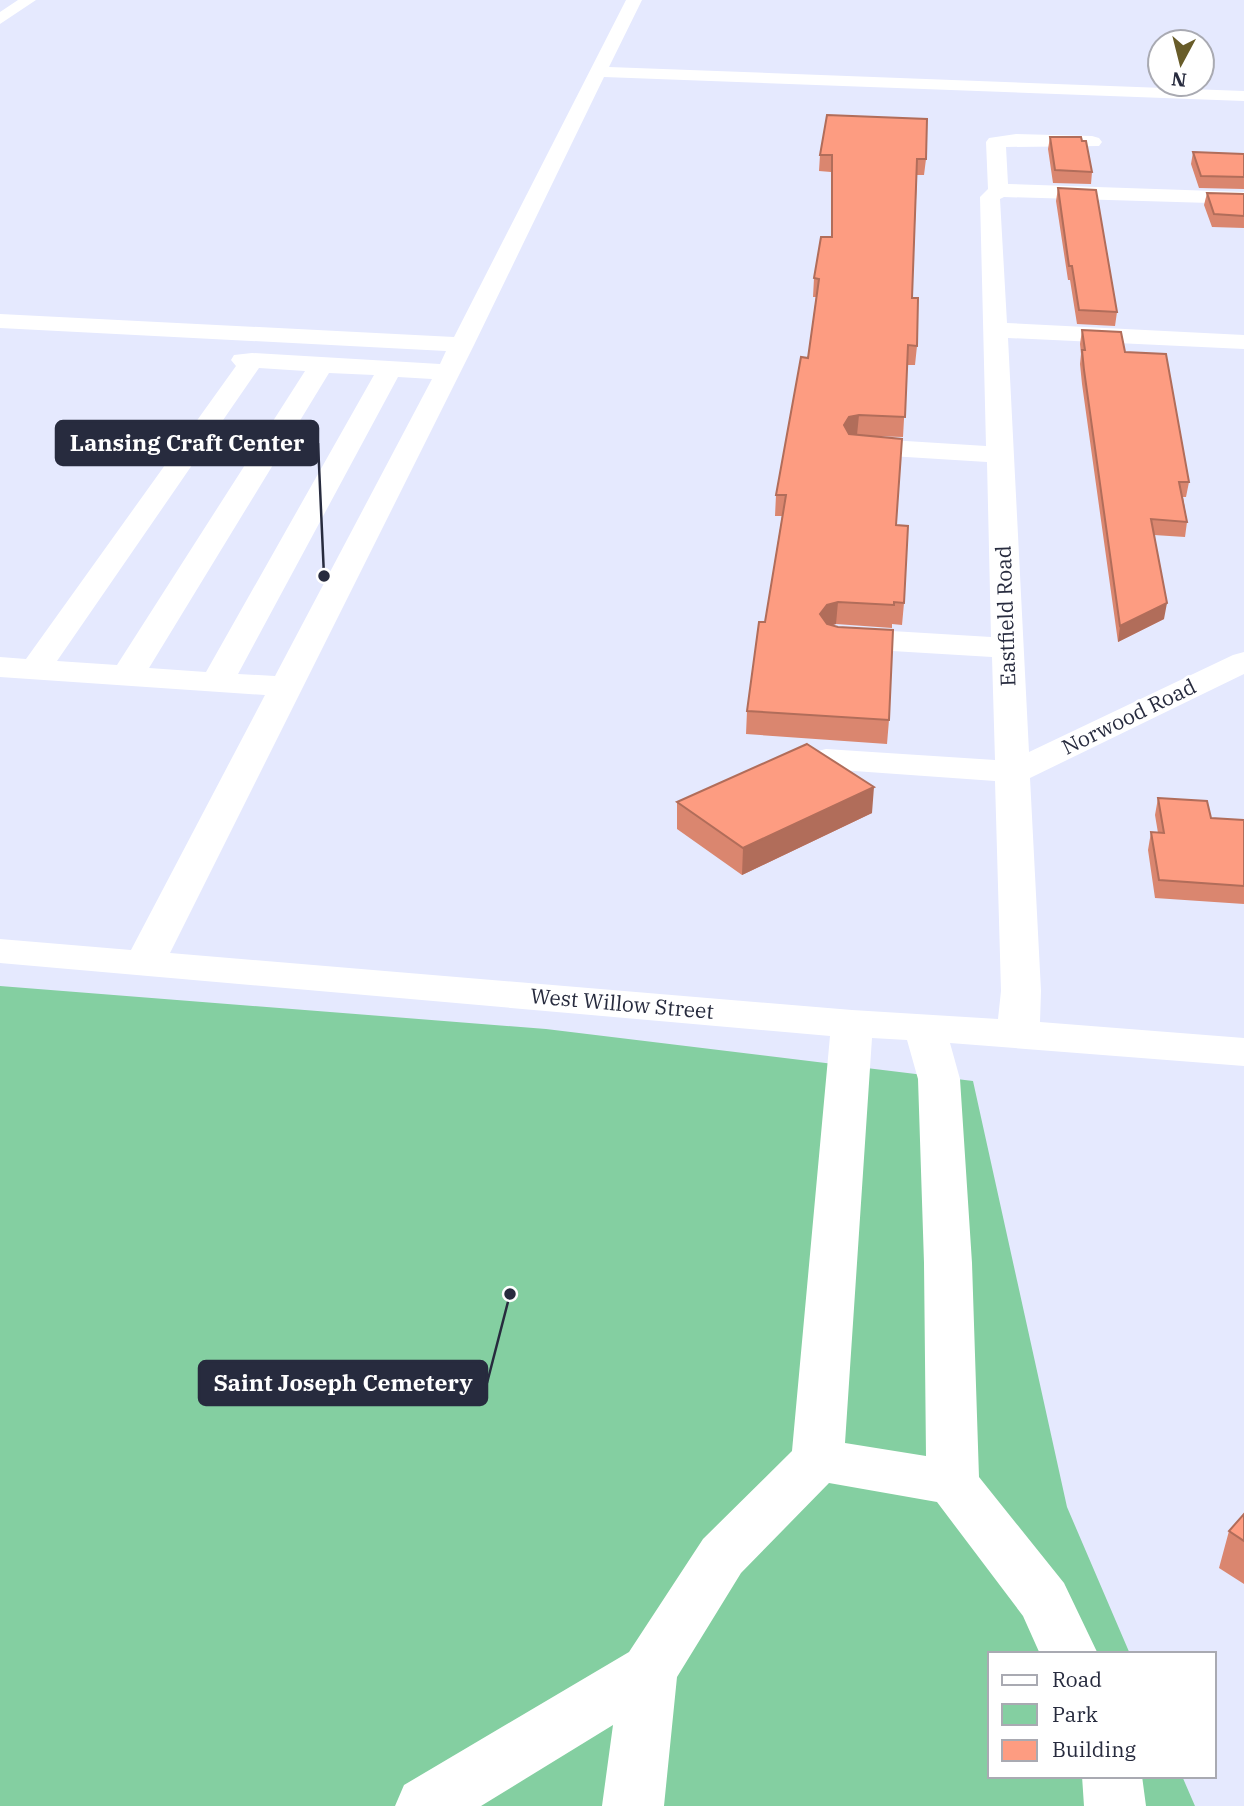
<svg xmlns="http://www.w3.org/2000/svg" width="1244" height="1806" viewBox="0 0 1244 1806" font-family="'IBM Plex Serif',serif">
  <rect width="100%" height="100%" fill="#e5e9fe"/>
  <path fill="#84cfa1" d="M 0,986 L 546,1029 L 973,1081 L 1067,1507 L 1130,1654 L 990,1654 L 990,1776 L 1182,1776 L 1195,1806 L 0,1806 Z"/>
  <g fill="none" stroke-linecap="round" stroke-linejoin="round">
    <path fill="#fff" fill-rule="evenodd" d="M 18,0 L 36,0 L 0,24 L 0,12 Z
      M 626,0 L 642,0 L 609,67 L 1244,91 L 1244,101 L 604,77 L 474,345 L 170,953 L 852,1010 L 998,1019 L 1001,991 L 995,781 L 826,769 L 814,766 L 809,759 L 814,752 L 826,749 L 995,760 L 992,657 L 842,648 L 831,645 L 826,638 L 831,631 L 842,628 L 991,637 L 987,462 L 858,454 L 848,452 L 845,446 L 848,440 L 858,438 L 986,446 L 980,197 L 988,189 L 986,142 L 989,138 L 1016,134 L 1092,136 L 1099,138 L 1102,142 L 1099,146 L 1006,147 L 1008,184 L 1244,192 L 1244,204 L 1004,197 L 1000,199 L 1007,323 L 1244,335 L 1244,349 L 1008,338 L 1029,752 L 1233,655 L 1244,652 L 1244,674 L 1030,778 L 1041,991 L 1040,1022 L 1244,1038 L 1244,1066 L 950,1043 L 960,1079 L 972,1263 L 979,1477 L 1064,1583 L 1098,1654 L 1040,1654 L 1023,1616 L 937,1502 L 829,1483 L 741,1573 L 677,1677 L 664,1806 L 602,1806 L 613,1725 L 481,1806 L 395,1806 L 404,1785 L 629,1652 L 703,1539 L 792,1451 L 830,1036 L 0,963 L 0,939 L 131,950 L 265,695 L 0,677 L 0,657 L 26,659 L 236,366 L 231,360 L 234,355 L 252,353 L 440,364 L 446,351 L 0,328 L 0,314 L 454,337 ZM 259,368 L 305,371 L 117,665 L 57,661 ZM 329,373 L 374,375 L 206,672 L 149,668 ZM 398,377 L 432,379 L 275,676 L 238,674 ZM 872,1038 L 907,1040 L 918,1079 L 924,1263 L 926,1456 L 845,1443 Z
      M 1082,1776 L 1142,1776 L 1146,1806 L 1084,1806 Z"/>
  </g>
  <path fill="#da866f" d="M 1050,137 L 1092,172 L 1091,184 L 1053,183 L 1048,149 Z
    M 1193,152 L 1244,154 L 1244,189 L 1199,188 L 1191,164 Z
    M 820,155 L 926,159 L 924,175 L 917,175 L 912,298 L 917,346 L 915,365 L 907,365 L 903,437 L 869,436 L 896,525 L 904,603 L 902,625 L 892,624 L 892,628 L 836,624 L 833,625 L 889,720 L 887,744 L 746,734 L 747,711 L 765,622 L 782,516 L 775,516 L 776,495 L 808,358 L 816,297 L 813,297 L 814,278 L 831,237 L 831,172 L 819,171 Z
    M 1058,188 L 1117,312 L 1115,326 L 1077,324 L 1070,280 L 1068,280 L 1056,201 Z
    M 1207,193 L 1244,194 L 1244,228 L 1212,227 L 1204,205 Z
    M 1082,330 L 1125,352 L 1189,482 L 1186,497 L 1183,497 L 1187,522 L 1185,537 L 1154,535 L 1164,619 L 1118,642 L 1082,384 L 1080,364 L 1081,354 L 1080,344 Z
    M 1158,798 L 1211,818 L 1244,820 L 1244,904 L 1155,898 L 1148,850 L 1151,832 L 1158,833 L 1155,815 Z
    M 677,802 L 872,813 L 742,875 L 677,829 Z
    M 1244,1514 L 1244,1584 L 1219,1568 L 1229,1531 Z"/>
  <path fill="#b16d5a" d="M 859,415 L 857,435 L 843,445 L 844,425 L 849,417 Z
    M 838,602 L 836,624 L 825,627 L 820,614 L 827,605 Z
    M 1167,603 L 1164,619 L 1118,642 L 1120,626 Z
    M 874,787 L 872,813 L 742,875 L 743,848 Z"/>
  <path fill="#fd9c81" stroke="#b16d5a" stroke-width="2" d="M 827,115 L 927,119 L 926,159 L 917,159 L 912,298 L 918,298 L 917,346 L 908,345 L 905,417 L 859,415 L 849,417 L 844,425 L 849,434 L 902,439 L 896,525 L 908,526 L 904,603 L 894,602 L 894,605 L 838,602 L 827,605 L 820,614 L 827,624 L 838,627 L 893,630 L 889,720 L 747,711 L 759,622 L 765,622 L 786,495 L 776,495 L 801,357 L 808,358 L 819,279 L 814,278 L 821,237 L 832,237 L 832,155 L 820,155 Z
    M 1050,137 L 1081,137 L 1082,141 L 1086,141 L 1092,172 L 1055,170 Z
    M 1193,152 L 1244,154 L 1244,177 L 1201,176 Z
    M 1058,188 L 1096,190 L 1117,312 L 1079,310 L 1072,266 L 1069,266 Z
    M 1207,193 L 1244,194 L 1244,216 L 1214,214 Z
    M 1082,330 L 1121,332 L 1125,352 L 1166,354 L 1189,482 L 1179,482 L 1187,522 L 1151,519 L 1167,603 L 1120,626 L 1084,370 L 1082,350 L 1085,350 Z
    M 807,744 L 874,787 L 743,848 L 677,802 Z
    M 1158,798 L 1207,801 L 1211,818 L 1244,820 L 1244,886 L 1159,880 L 1151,832 L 1164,833 Z
    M 1244,1514 L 1244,1541 L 1229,1531 Z"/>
  <g text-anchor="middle" stroke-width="6" stroke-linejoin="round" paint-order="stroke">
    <g font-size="21" fill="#272b3e" stroke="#fff">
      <text transform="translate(1006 616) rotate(-92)" y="7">Eastfield Road</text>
      <text transform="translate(1129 717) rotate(-26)" y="7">Norwood Road</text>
      <text transform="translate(622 1004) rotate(5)" y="7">West Willow Street</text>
    </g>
  </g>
  <path fill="none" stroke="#272b3e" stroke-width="2.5" d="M324 576L318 443M510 1294L487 1383"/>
  <g fill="#272b3e" stroke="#fff" stroke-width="2.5">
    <circle cx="324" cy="576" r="7"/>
    <circle cx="510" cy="1294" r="7"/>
  </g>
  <g fill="#272b3e" stroke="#272b3e" stroke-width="2.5">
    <rect x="56" y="421" width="262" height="44" rx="7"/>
    <rect x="199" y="1361" width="288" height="44" rx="7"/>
  </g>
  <g font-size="23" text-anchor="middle" font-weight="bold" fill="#fff">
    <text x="187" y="451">Lansing Craft Center</text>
    <text x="343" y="1391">Saint Joseph Cemetery</text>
  </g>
  <rect x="988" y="1652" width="228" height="126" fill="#ffffff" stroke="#a9aab2" stroke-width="2"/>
  <rect x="1002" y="1675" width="35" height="10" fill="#ffffff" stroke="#a9aab2" stroke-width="2"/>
  <text x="1052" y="1687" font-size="21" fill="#272b3e">Road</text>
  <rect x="1002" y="1704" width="35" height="21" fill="#84cfa1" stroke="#a9aab2" stroke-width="2"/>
  <text x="1052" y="1722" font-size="21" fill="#272b3e">Park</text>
  <rect x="1002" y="1740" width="35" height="21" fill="#fd9c81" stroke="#a9aab2" stroke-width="2"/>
  <text x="1052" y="1757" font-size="21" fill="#272b3e">Building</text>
  <g transform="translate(1181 63) rotate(187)"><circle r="33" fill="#ffffff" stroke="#a9aab2" stroke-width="2"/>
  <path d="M0-5L12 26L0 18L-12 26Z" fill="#685c29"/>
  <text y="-10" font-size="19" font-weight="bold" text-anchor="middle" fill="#272b3e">N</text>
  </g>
</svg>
